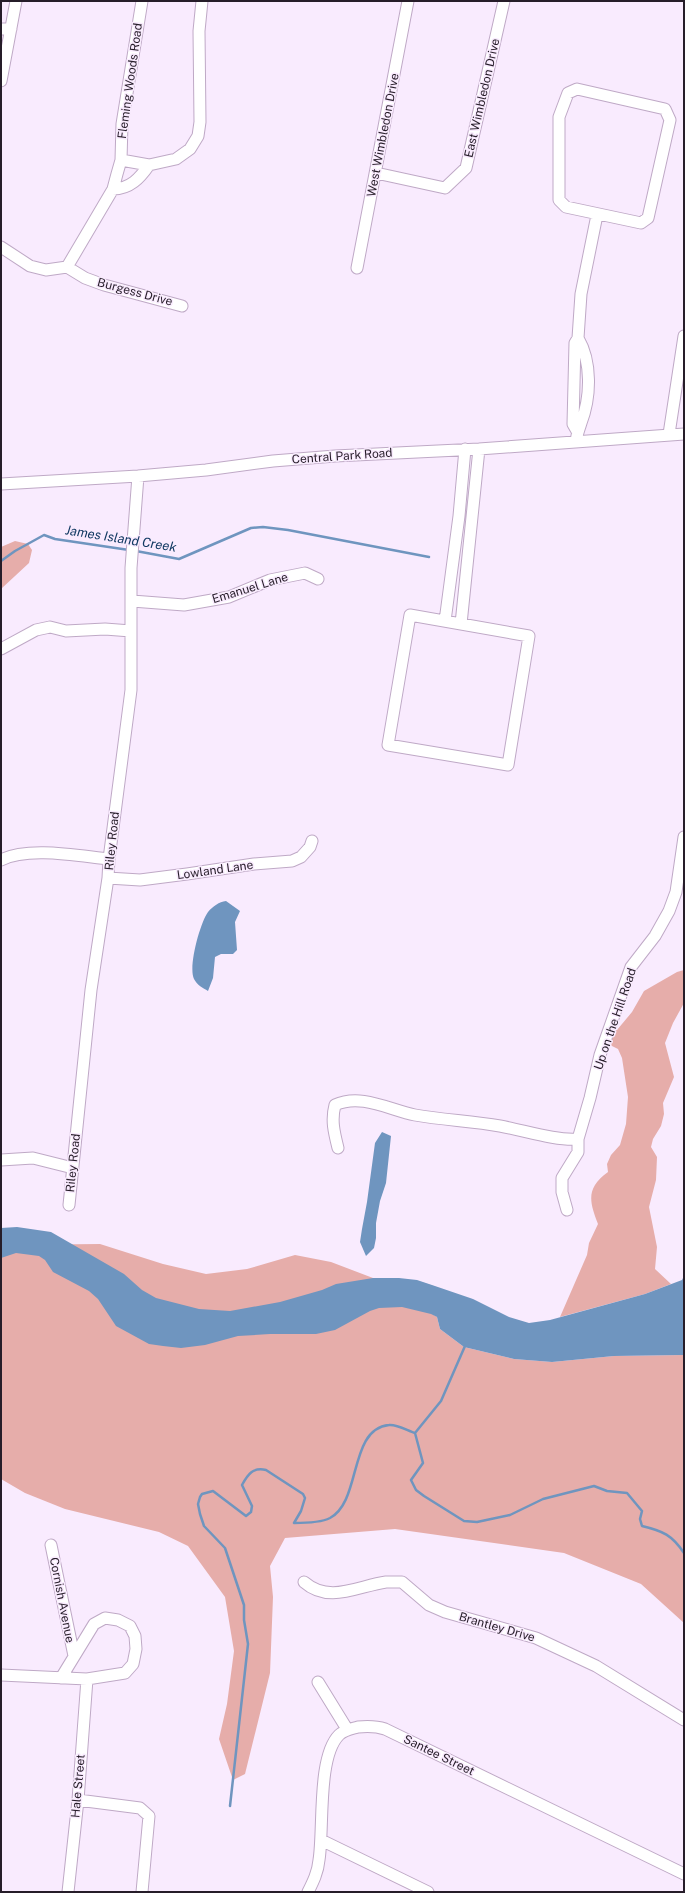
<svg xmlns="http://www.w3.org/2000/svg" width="685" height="1893" viewBox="0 0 685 1893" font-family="'Public Sans',sans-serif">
  <rect width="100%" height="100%" fill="#f9ebfe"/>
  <path fill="#e6adaa" d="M 15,541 L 28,544 L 32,550 L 29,563 L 1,589 L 1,547 Z
    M 684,970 L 684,1003 L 673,1023 L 665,1043 L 674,1077 L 663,1103 L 664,1114 L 661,1126 L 653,1139 L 651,1147 L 657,1157 L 656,1180 L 649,1207 L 657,1247 L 655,1269 L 671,1284 L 645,1294 L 560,1317 L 587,1255 L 589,1243 L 598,1224 C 589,1201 586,1188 608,1172 L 607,1164 L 611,1155 L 620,1145 L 626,1124 L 628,1097 L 622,1058 L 618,1049 L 608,1044 L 602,1032 L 608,1028 L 617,1030 L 632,1012 L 644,991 L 677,972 Z
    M 100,1244 L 163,1264 L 206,1274 L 247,1269 L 295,1255 L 331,1262 L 373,1278 L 437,1317 L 440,1329 L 464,1347 L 514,1359 L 552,1362 L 614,1356 L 684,1355 L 684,1623 L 641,1584 L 564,1553 L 395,1529 L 285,1538 L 270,1566 L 273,1597 L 270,1673 L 245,1774 L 233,1780 L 219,1739 L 227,1704 L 234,1651 L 225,1597 L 188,1546 L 159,1532 L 65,1509 L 25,1493 L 1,1479 L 1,1245 Z"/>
  <path fill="#6f95bf" d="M 226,901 L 240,911 L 235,922 L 237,950 L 233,954 L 221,954 L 215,957 L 213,978 L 208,991 C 203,988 197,985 194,979 C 188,967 200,923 208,912 C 213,906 219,902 226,901 Z
    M 382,1132 L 391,1136 L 386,1183 L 380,1201 L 376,1223 L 376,1238 L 374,1248 L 366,1256 L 360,1242 L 362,1229 L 367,1202 L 375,1143 Z
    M 17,1227 L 51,1232 L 124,1274 L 142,1290 L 156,1298 L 199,1309 L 230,1311 L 280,1302 L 322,1290 L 336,1284 L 373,1278 L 399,1278 L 417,1280 L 432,1285 L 473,1299 L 509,1317 L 529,1323 L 550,1320 L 645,1294 L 682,1280 L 684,1276 L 684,1355 L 614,1356 L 552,1362 L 514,1359 L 464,1347 L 440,1329 L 437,1317 L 431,1314 L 402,1307 L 379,1308 L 370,1311 L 335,1330 L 316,1334 L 270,1334 L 238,1336 L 205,1345 L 181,1348 L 163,1346 L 149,1344 L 116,1326 L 98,1299 L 89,1291 L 53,1272 L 45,1260 L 39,1256 L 16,1253 L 1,1258 L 1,1228 Z"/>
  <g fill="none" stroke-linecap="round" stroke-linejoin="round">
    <path stroke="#6f95bf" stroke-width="2.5" d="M 136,551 L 179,559 L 251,528 L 263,527 L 288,530 L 429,557
      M 1,561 L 15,551 L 44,535 L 55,539 L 129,550
      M 415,1433 L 423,1463 L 411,1480 L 416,1490 L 424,1496 L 464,1521 L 477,1522 L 510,1515 L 543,1499 L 594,1486 L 607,1491 L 627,1493 L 642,1511 L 640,1519 L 642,1526 C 663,1531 672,1535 684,1553
      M 415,1433 L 441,1401 L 465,1346
      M 230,1806 L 248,1644 L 244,1620 L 244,1605 L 225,1548 L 204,1526 L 200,1514 L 198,1504 L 200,1497 L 202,1494 L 213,1491 L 246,1516 L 251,1512 L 252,1506 L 242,1485 C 248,1474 253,1467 266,1470 L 303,1494 L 305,1498 L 301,1511 L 294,1523 C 305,1523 320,1523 330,1518 C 362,1501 348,1429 389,1425 C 397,1424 408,1431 415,1433"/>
    <defs>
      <path id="minor" d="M 1,29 L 11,29
        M 1,81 L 16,1
        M 577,89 L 665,109 L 670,120 L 648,218 L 641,223 L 566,207 L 559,200 L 559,117 L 568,93 Z
        M 121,160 L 149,165 L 176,159 L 190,149 L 198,136 L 200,122 L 199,31 L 202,1
        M 376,173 L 445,188 L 466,168 L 504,1
        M 113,189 C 130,189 140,178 149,165
        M 1,247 L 30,266 L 46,270 L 67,267 L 85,278 L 104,285 L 182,306
        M 67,267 L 113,189 L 117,174 L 121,160 L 122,124 L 142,1
        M 357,268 L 408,1
        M 578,338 L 581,294 L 597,215
        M 669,434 L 684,336
        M 576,441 C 577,433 579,430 581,423 C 591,397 592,362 578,338 L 575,343 L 573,424 L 577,431
        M 1,484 L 138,476 L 206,470 L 273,461 L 335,456 L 479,449 L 684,434
        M 132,601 L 184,605 L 229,597 L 270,580 L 305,573 L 318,579
        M 410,615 L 529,636 L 508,765 L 388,745 Z
        M 445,621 L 459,516 L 465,449
        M 461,624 L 479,449
        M 1,649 L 36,630 L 50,627 L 66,631 L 105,629 L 131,631
        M 1,860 C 28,846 79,856 109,859
        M 108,878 L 140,880 L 187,874 L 254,864 L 292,861 L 301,857 L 310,847 L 312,841
        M 338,1148 C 334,1132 331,1120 335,1105 C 361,1093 390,1110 415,1115 C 443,1120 472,1121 500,1126 C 523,1130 556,1141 578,1139
        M 1,1160 L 33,1158 L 73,1168
        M 69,1205 L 91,990 L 108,878 L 109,859 L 131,690 L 131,568 L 138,476
        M 567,1210 L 562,1192 L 562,1178 L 578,1152 L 578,1139 L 590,1098 L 600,1055 L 631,967 L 655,936 L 669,911 L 676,892 L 684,837
        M 51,1545 L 74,1656
        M 304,1582 C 329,1604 358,1586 386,1582 C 391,1582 396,1582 402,1582 L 429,1605 L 445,1612 L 536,1638 L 596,1666 L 684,1720
        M 1,1675 L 87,1679 L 125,1673 L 133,1664 L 136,1649 L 135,1636 L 130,1626 L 118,1620 L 105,1618 L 94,1624 L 61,1678
        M 318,1682 L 347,1729
        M 78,1800 L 140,1808 L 149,1816 L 142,1892
        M 321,1840 L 428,1892
        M 68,1892 L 78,1800 L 87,1679
        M 308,1892 C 313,1882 318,1872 319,1860 C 324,1829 317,1757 339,1735 C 344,1730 351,1729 358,1727 C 368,1726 376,1726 385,1729 L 684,1874"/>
    </defs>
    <use href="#minor" stroke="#bfa9c6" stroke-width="13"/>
    <use href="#minor" stroke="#fff" stroke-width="11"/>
  </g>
  <g text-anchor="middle" stroke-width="3" stroke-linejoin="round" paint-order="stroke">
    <g font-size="12" fill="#261d29" stroke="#f9ebfe">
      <text transform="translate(130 81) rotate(-82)" y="4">Fleming Woods Road</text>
      <text transform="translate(482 98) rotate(-77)" y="4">East Wimbledon Drive</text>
      <text transform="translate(383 135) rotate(-79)" y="4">West Wimbledon Drive</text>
      <text transform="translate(135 292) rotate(15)" y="4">Burgess Drive</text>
      <text transform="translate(342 456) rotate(-4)" y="4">Central Park Road</text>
      <text transform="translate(250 588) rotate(-17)" y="4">Emanuel Lane</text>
      <text transform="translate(112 841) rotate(-84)" y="4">Riley Road</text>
      <text transform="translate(215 870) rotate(-8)" y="4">Lowland Lane</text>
      <text transform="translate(615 1019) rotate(-71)" y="4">Up on the Hill Road</text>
      <text transform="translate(73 1163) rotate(-84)" y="4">Riley Road</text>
      <text transform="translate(62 1600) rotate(79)" y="4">Cornish Avenue</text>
      <text transform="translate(497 1627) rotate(16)" y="4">Brantley Drive</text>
      <text transform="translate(439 1755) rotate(26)" y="4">Santee Street</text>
      <text transform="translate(78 1786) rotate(-85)" y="4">Hale Street</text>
    </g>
    <g font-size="13" font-style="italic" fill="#113962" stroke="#f9ebfe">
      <text transform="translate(121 538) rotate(9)" y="5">James Island Creek</text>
    </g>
  </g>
  <rect width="685" height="1893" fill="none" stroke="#261d29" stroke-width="4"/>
</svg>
